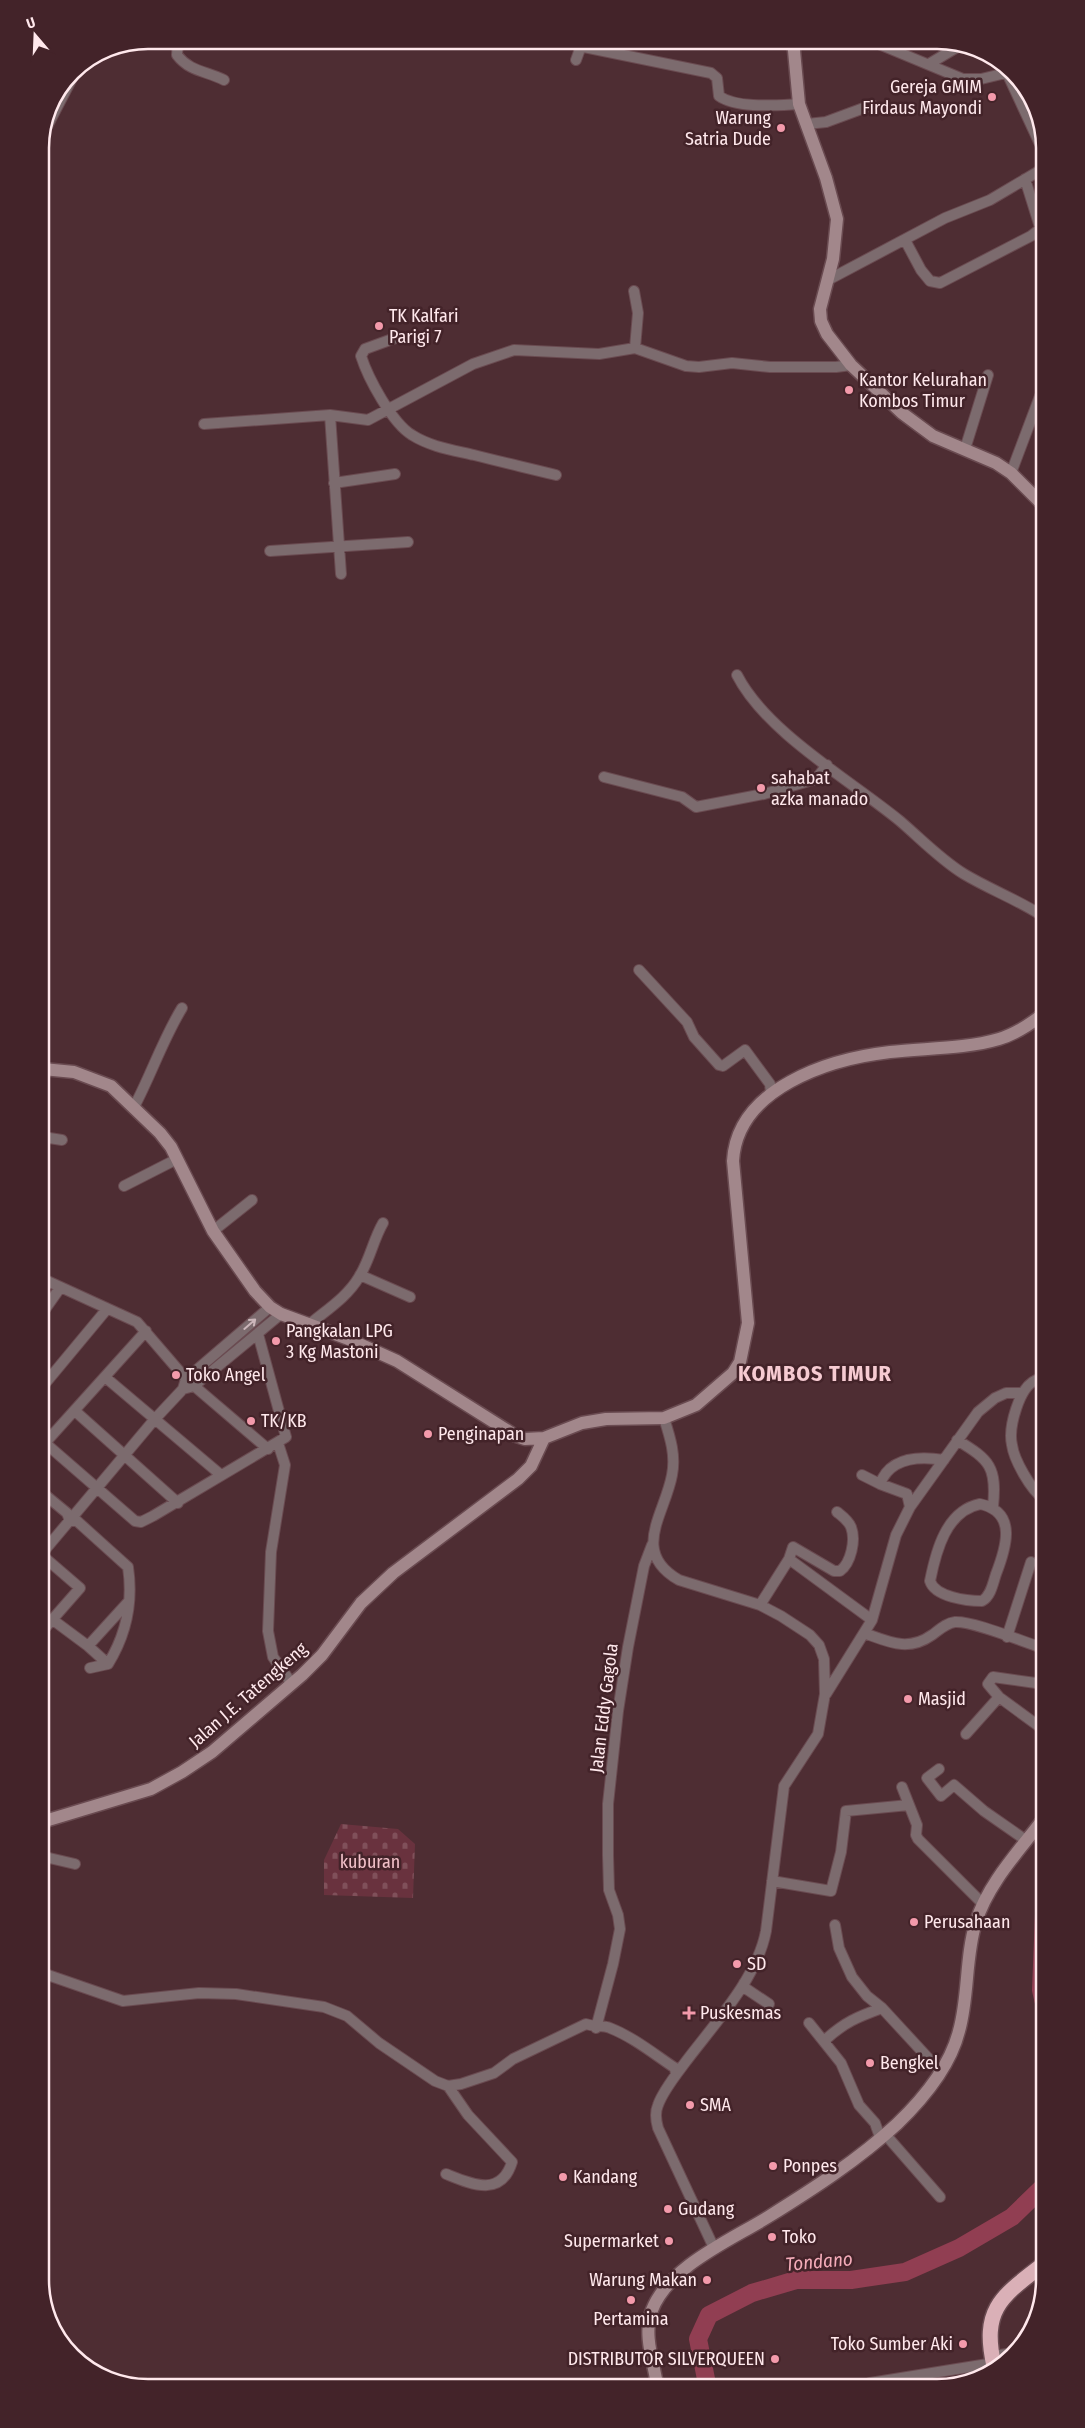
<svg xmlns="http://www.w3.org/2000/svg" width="1085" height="2428" viewBox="0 0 1085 2428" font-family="'Fira Sans Condensed',sans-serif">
  <defs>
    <pattern id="cemetery-stones" width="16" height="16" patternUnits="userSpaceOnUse" patternTransform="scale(1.25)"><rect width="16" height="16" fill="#69323e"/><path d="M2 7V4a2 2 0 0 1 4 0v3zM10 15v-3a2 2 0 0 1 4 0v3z" fill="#80505a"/></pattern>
  </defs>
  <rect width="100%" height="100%" fill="#4e2d33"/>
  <path fill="url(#cemetery-stones)" d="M 341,1824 L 398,1829 L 415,1844 L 413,1898 L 324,1895 L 324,1860 Z"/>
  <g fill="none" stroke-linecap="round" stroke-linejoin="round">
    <path stroke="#913e52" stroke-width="18" d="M 1044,1914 L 1041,1990 L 1044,2003
      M 707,2384 L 698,2339 L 709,2315 L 752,2293 L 796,2280 L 851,2280 L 905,2272 L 959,2248 L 1012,2217 L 1045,2185"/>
    <defs>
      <path id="street" d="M 178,40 L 177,55 C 190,72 207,71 224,80
        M 869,40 L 963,79 L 981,79 L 1010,72
        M 944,40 L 952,50
        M 576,60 L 580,49 L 584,47 L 711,73 L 717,78 L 719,96 C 737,109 778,105 799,104
        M 929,64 L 959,46
        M 1007,73 L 1039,142
        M 807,124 L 826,122 L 872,105
        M 41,138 L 78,67
        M 1025,179 L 1039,224
        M 905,240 L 921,270 L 930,281 L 940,283 L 1031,236 L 1040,229
        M 828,280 L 945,218 L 990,200 L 1039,171
        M 634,291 L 638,313 L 635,348
        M 398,337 L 365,349 L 361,356 C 368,378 392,423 412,435 C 431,447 453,450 474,455 C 501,462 528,468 556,475
        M 330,415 L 341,574
        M 204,424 L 330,415 L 368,420 L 473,364 L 514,350 L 599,354 L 635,348 L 686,366 L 699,367 L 732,363 L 770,367 L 836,367 L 851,365
        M 965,449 L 988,375
        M 1011,473 L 1040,396
        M 334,483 L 395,474
        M 270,551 L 408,542
        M 737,675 C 766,732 850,780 900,821 C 921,839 941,860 964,874 C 989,889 1016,899 1041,915
        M 604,777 L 682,797 L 696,807 L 764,794 L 816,779 L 827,765
        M 639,970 L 687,1022 L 694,1037 L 719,1065 L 723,1066 L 745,1050 L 770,1084 L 771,1093
        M 134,1107 C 151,1075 163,1039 182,1008
        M 43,1137 L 62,1140
        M 124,1186 L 177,1159
        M 213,1231 L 252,1200
        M 360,1275 L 410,1297
        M 43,1279 L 137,1322 L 186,1379 L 268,1449
        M 270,1307 L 186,1379 L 183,1389 L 194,1386 L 281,1314
        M 43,1312 L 60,1288
        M 311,1323 C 328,1309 348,1296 359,1277 C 370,1260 373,1240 383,1223
        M 105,1377 L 221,1475
        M 1043,1385 L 1036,1380 C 1019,1387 1008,1428 1012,1445 C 1014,1460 1031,1490 1043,1498
        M 43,1386 L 107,1309
        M 75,1411 L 178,1503
        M 664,1418 C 670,1437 676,1455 672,1475 C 665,1514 630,1552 679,1580 L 760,1605 L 781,1616 L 810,1635 L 819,1645 L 824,1659 L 825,1694 L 818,1734 L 784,1786 L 766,1931 C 757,1979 713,2025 684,2064 C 675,2076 663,2091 658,2105 C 655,2112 656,2121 658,2128 L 714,2248
        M 957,1440 C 990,1460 997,1467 993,1507
        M 44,1442 L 135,1521 L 141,1522 L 153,1516 L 286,1437 L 258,1334
        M 45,1443 L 146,1331
        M 278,1443 L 285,1465 L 271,1552 L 268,1631 L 273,1657 L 292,1684
        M 862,1475 L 880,1484 L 907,1494 L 910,1507
        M 880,1484 C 890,1457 919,1456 944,1460
        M 44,1494 L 67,1513 L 70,1521 L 77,1521 L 128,1567 C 133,1601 126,1635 108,1664 L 88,1646
        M 980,1504 C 1018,1512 1006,1548 996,1574 C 993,1583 991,1596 982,1601 C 967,1601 935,1597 930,1581 C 936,1551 946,1511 980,1504 Z
        M 44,1551 L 154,1420 L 183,1389
        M 44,1557 L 80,1588 L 44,1629
        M 789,1559 L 793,1547 L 834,1571 L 840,1571 C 851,1563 856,1540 851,1527 C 848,1520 842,1516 837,1512
        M 760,1605 L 789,1559 L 872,1620
        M 53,1620 L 88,1646 L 129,1601
        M 864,1633 C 889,1642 908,1652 932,1635 C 939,1630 946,1623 955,1622 C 974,1621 1023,1642 1043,1648
        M 1007,1637 L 1031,1562
        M 90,1668 L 108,1664
        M 1043,1684 L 993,1677 L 988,1684 L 999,1697 L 1044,1730
        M 826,1694 L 872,1620 L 896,1535 L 910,1507 L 978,1412 L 995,1398 L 1006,1393 L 1022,1393
        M 966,1734 L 999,1697
        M 939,1769 L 927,1778 L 941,1796 L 954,1785 L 984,1811 L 1027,1841
        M 902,1787 L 917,1825 L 916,1835 L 918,1839 L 983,1904
        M 45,1857 L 75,1864
        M 772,1881 L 831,1891 L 841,1852 L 846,1811 L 909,1805
        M 835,1925 L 839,1948 L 852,1977 L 867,1996 L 882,2008 L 941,2072
        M 45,1974 L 123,2001 L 199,1993 L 236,1994 L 324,2007 L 347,2016 L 379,2043 L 435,2081 L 448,2086 L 461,2084 L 494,2073 L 513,2059 L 586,2024 C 594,2027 603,2025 610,2028 C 633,2037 654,2054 675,2068 L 676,2075
        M 744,1983 L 745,1988 L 769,2004
        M 809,2023 L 841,2063 L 859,2105 L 875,2123 L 880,2137
        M 596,2028 L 613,1964 L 620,1929 L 618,1915 L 609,1890 L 608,1855 L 608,1804 L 618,1711 L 628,1647 L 644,1566 L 652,1545
        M 825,2040 C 845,2022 857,2017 882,2008
        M 885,2134 L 940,2197
        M 446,2174 C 471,2184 501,2198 512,2162 L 468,2115 L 448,2086
        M 993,2356 L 1013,2353
        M 870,2383 L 994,2363
        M 293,2386 L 293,2387"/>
      <path id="secondary" d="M 793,40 L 799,104 L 826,178 L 837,219 L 833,259 L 820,309 L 821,321 L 827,334 L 851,365 L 902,413 L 933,436 L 996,463 L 1011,473 L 1040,502
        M 43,1069 L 74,1072 L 111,1086 L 160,1133 L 171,1147 L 213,1231 L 255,1291 L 270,1307 L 281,1314 L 346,1338 L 397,1361 L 516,1436 L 525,1439 L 544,1438 L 582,1423 L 606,1419 L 664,1418 L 696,1405 L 733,1373 L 740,1362 L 748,1323 L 733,1161 C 737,1088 829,1059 890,1052 C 926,1048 965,1049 999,1039 C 1016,1034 1029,1025 1042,1015
        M 45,1821 L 151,1789 L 182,1772 L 212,1752 L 302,1675 L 322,1655 L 361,1603 L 393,1573 L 518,1479 L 531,1466 L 544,1438
        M 657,2384 C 653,2361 643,2333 652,2310 C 669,2266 731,2240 768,2217 C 813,2189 858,2160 897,2124 C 924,2098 950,2067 959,2031 C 969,1996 965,1957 976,1922 C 988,1883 1020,1850 1044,1818"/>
      <path id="highway" d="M 994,2366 C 981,2308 1002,2296 1045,2263"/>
    </defs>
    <use href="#street" stroke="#6a4b51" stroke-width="12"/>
    <use href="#secondary" stroke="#6a4b51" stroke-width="15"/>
    <use href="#highway" stroke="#6a4b51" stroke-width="18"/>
    <use href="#street" stroke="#7c6b6e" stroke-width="10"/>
    <use href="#secondary" stroke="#a2878b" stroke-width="12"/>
    <use href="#highway" stroke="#dab0b7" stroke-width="15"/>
  </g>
  <defs><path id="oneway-shaft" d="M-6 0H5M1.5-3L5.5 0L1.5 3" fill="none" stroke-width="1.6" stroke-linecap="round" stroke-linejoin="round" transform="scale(1.25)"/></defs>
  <use stroke="#cbb6ba" href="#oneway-shaft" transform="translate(250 1324) rotate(-41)"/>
  <g fill="#f39aab" stroke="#432329" stroke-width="2">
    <circle cx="992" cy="97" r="5"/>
    <circle cx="781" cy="128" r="5"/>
    <circle cx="379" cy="326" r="5"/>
    <circle cx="849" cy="390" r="5"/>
    <circle cx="761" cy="788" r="5"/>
    <circle cx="276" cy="1341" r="5"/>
    <circle cx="176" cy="1375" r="5"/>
    <circle cx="251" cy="1421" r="5"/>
    <circle cx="428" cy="1434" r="5"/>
    <circle cx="908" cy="1699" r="5"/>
    <circle cx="914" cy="1922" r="5"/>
    <circle cx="737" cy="1964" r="5"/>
    <path d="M686.5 2005.5h5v5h5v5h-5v5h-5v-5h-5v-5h5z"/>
    <circle cx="870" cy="2063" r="5"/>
    <circle cx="690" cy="2105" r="5"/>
    <circle cx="773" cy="2166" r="5"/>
    <circle cx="563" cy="2177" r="5"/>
    <circle cx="668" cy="2209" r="5"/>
    <circle cx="772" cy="2237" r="5"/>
    <circle cx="669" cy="2241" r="5"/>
    <circle cx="707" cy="2280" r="5"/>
    <circle cx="631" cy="2300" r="5"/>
    <circle cx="963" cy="2344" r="5"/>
    <circle cx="775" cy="2359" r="5"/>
  </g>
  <g text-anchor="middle" stroke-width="5" stroke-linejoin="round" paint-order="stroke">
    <g font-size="18" fill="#ffe8ec" stroke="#432329" text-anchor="start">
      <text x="982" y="93" text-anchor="end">Gereja GMIM<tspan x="982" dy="21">Firdaus Mayondi</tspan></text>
      <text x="771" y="124" text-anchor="end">Warung<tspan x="771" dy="21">Satria Dude</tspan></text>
      <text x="389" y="322">TK Kalfari<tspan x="389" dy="21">Parigi 7</tspan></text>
      <text x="859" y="386">Kantor Kelurahan<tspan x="859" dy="21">Kombos Timur</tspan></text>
      <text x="771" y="784">sahabat<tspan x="771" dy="21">azka manado</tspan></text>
      <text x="286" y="1337">Pangkalan LPG<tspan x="286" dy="21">3 Kg Mastoni</tspan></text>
      <text x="186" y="1381">Toko Angel</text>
      <text x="261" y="1427">TK/KB</text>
      <text x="438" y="1440">Penginapan</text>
      <text x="918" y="1705">Masjid</text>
      <text x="924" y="1928">Perusahaan</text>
      <text x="747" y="1970">SD</text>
      <text x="700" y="2019">Puskesmas</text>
      <text x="880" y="2069">Bengkel</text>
      <text x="700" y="2111">SMA</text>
      <text x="783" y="2172">Ponpes</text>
      <text x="573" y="2183">Kandang</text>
      <text x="678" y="2215">Gudang</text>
      <text x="782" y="2243">Toko</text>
      <text x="659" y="2247" text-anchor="end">Supermarket</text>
      <text x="697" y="2286" text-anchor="end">Warung Makan</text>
      <text x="631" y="2325" text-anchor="middle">Pertamina</text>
      <text x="953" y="2350" text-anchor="end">Toko Sumber Aki</text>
      <text x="765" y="2365" text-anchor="end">DISTRIBUTOR SILVERQUEEN</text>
    </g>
    <g font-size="18" fill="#ffe8ec" stroke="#432329">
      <text transform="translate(248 1695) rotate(-41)" y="6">Jalan J.E. Tatengkeng</text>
      <text transform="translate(604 1708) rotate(-83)" y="6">Jalan Eddy Gagola</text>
    </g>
    <g font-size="18" fill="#f1c0c8" stroke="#432329">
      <text x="370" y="1868">kuburan</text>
    </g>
    <g font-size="19" font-style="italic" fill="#f4acb9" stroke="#432329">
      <text transform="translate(819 2261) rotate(-5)" y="7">Tondano</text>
    </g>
    <g font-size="22" font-weight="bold" letter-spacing="1" fill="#f6cbd2" stroke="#432329">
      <text x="815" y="1381">KOMBOS TIMUR</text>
    </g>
  </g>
  <path d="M0 0H1085V2428H0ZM148 49H937A99 99 0 0 1 1036 148V2280A99 99 0 0 1 937 2379H148A99 99 0 0 1 49 2280V148A99 99 0 0 1 148 49Z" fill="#432329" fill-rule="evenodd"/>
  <path fill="none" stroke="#ffe8ec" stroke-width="2.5" d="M148 49H937A99 99 0 0 1 1036 148V2280A99 99 0 0 1 937 2379H148A99 99 0 0 1 49 2280V148A99 99 0 0 1 148 49Z"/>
  <g transform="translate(35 35) rotate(341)" stroke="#432329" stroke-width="4" paint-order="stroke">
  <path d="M0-4L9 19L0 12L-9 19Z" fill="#ffe8ec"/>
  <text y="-8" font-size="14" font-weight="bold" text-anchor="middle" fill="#ffe8ec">U</text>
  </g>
</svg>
